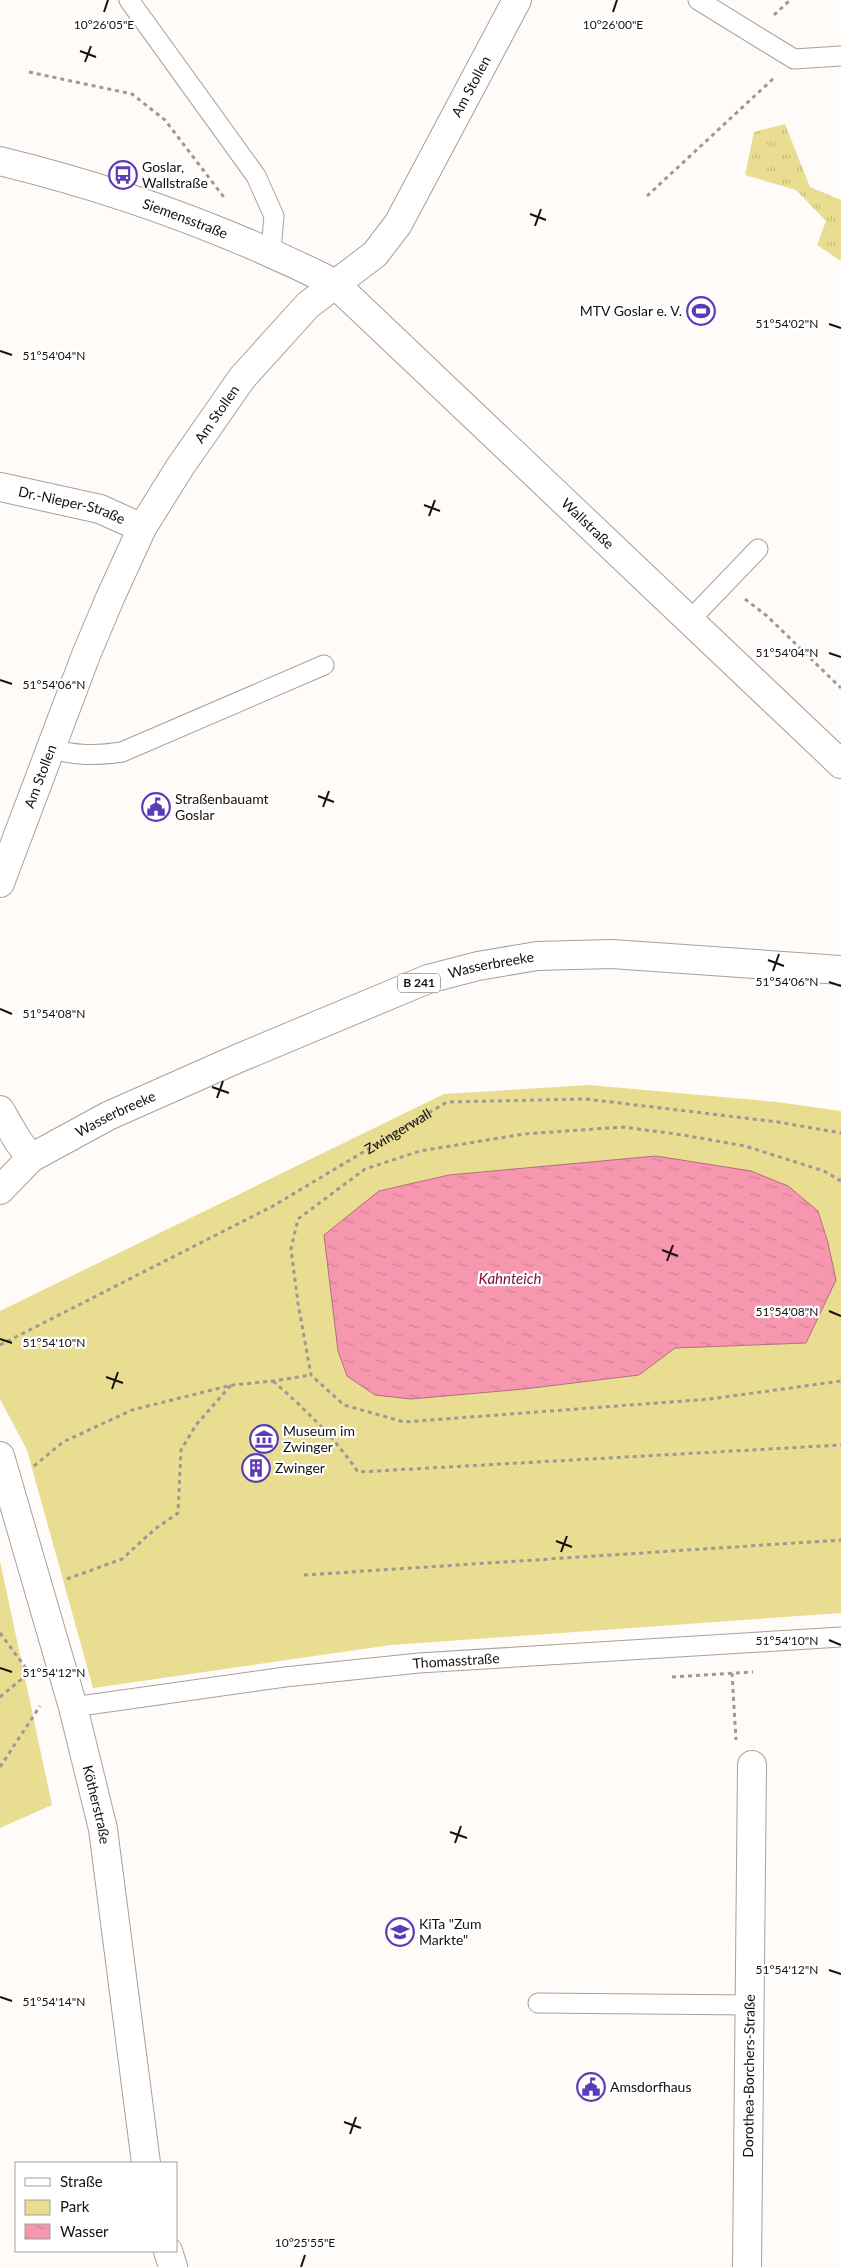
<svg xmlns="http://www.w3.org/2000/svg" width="841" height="2267" viewBox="0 0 841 2267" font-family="Lato,sans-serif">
  <defs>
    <pattern id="grass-tufts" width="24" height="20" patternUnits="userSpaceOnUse" patternTransform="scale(1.25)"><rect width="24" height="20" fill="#e8dd91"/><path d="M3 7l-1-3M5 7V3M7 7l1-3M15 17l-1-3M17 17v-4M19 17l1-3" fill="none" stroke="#c6bd7c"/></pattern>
    <pattern id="water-ripples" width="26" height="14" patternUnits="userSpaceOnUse" patternTransform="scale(1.25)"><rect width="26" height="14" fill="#f696af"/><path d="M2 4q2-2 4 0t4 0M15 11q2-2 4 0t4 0" fill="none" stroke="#d28095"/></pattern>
  </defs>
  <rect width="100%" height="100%" fill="#fefbf9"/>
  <path fill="url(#grass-tufts)" d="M 785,124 L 810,187 L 841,200 L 841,261 L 817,245 L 826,221 L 796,190 L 745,175 L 754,132 Z"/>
  <path fill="#e8dd91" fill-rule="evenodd" d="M 589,1085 L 777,1102 L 841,1111 L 841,1613 L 391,1645 L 93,1688 L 27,1450 L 0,1399 L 0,1311 L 444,1094 ZM 656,1156 L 806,1343 L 675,1348 L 379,1191 L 449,1175 Z
    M 0,1561 L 52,1805 L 0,1828 Z"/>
  <path fill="url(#water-ripples)" stroke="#b26e7f" d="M 656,1156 L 751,1171 L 788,1186 L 818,1211 L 828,1243 L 836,1280 L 806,1343 L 675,1348 L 639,1375 L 524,1389 L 411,1399 L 375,1395 L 347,1376 L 338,1351 L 324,1235 L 379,1191 L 449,1175 Z"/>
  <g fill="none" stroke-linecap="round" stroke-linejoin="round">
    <defs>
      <g id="service">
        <path d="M 129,0 L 256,176 L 274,216 L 271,251"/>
        <path d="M 698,0 L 794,59 L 841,56"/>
        <path d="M 689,621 L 758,549"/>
        <path d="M 50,748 C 75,756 96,756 122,752 L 324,665"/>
        <path id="s2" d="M 73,1707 L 285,1677 L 419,1663 L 841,1637"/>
        <path d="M 538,2003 L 750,2005"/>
      </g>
      <g id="minor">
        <path id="s3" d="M 0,161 C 115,189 228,230 334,283 L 841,764"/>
        <path id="s4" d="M 0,487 L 100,509 L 142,528"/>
        <path id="s5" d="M 0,883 L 86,655 L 110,598 L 142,528 L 180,467 L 242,378 L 308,305 L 375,254 L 398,224 L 517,0"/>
        <path d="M 0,1110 L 18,1141 L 31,1158"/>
        <path id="s6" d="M 0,1456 L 73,1707 L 103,1829 L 146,2163"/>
        <path d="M 168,2251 L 173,2267"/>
        <path id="s7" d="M 747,2267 L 752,1765"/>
      </g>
      <g id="primary">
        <path id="s8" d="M 0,1190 L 31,1158 L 108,1116 L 239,1058 L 428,979 L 478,966 L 537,956 L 612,954 L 841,970"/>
      </g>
    </defs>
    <use href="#service" stroke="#a9a09b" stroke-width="21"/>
    <use href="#minor" stroke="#a9a09b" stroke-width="30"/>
    <use href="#primary" stroke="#a9a09b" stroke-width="30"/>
    <g stroke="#9c9997" stroke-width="3" stroke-dasharray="4 4" stroke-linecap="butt">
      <path d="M 774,15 L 790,0"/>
      <path d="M 29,72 L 132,94 L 165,120 L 226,200"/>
      <path d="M 647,196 L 775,77"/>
      <path d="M 745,599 L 767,616 L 841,688"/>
      <path d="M 841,1181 L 824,1171 L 745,1146 L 683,1135 L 623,1127 L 524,1134 L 420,1151 L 365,1169 L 298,1219 L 291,1249 L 298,1303 L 311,1375 L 344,1405 L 404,1422 L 710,1399 L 841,1381"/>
      <path id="s1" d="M 0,1345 L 273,1206 L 447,1102 L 586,1099 L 778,1122 L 841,1133"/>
      <path d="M 273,1381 C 305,1409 334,1437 358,1472 L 841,1445"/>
      <path d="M 34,1466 L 63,1442 L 132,1410 L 232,1385 L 273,1381 L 311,1375"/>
      <path d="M 304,1575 L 841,1540"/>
      <path d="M 67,1579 L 122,1559 L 155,1529 L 178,1513 L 181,1450 L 196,1425 L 231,1385"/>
      <path d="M 0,1633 L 28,1671"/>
      <path d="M 732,1673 L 736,1740"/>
      <path d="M 672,1677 L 753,1672"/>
      <path d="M 0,1697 L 30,1672"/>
      <path d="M 0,1767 L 40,1706"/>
    </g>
    <use href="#service" stroke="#fff" stroke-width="19"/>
    <use href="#minor" stroke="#fff" stroke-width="28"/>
    <use href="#primary" stroke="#fff" stroke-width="28"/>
  </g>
  <path fill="none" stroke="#14110f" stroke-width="2" d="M 104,12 L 108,0M 613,12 L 617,0M 80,51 L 96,57M 85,62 L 91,46M 530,214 L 546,220M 535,226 L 541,209M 829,324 L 841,328M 0,351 L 12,355M 424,505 L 440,511M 429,516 L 435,500M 829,653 L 841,657M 0,680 L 12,684M 318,796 L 334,802M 323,807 L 329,791M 768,960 L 784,966M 773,971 L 779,954M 829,982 L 841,986M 0,1009 L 12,1014M 212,1087 L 229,1093M 217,1098 L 223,1081M 662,1250 L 678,1256M 667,1261 L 673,1245M 829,1311 L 841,1316M 0,1339 L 12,1343M 106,1377 L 123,1383M 112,1389 L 118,1372M 556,1541 L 572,1547M 561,1552 L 567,1536M 829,1640 L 841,1645M 0,1668 L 12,1672M 450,1832 L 467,1838M 455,1843 L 461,1826M 829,1970 L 841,1974M 0,1997 L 12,2001M 344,2122 L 361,2128M 350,2134 L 356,2117M 301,2267 L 305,2255"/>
  <defs>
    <symbol id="bus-ring" viewBox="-11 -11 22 22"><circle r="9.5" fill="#fff" stroke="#5c3cb5" stroke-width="1.5"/><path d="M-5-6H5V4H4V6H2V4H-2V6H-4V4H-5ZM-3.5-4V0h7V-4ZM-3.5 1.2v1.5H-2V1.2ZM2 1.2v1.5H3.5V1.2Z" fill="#5c3cb5"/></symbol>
    <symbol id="stadium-ring" viewBox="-11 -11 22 22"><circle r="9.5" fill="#fff" stroke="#5c3cb5" stroke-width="1.5"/><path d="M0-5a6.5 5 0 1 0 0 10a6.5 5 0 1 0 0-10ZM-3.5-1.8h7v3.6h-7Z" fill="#5c3cb5"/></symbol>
    <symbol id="civic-ring" viewBox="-11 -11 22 22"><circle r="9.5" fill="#fff" stroke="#5c3cb5" stroke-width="1.5"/><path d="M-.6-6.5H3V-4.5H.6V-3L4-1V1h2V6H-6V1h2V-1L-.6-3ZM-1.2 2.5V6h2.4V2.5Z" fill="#5c3cb5"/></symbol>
    <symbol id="museum-ring" viewBox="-11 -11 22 22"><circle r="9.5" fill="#fff" stroke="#5c3cb5" stroke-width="1.5"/><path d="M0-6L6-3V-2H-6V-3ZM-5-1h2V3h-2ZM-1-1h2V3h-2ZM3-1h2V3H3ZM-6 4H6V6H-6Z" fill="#5c3cb5"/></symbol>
    <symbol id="building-ring" viewBox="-11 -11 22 22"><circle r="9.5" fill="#fff" stroke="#5c3cb5" stroke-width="1.5"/><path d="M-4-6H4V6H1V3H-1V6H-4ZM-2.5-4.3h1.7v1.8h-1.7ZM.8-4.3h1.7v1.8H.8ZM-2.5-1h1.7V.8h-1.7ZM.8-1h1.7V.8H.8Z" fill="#5c3cb5"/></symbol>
    <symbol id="school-ring" viewBox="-11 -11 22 22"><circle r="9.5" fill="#fff" stroke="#5c3cb5" stroke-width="1.5"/><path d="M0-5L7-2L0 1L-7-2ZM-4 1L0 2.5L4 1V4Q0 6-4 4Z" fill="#5c3cb5"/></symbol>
  </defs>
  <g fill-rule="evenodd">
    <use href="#bus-ring" x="107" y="159" width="32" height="32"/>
    <use href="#stadium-ring" x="685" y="295" width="32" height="32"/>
    <use href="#civic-ring" x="140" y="791" width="32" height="32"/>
    <use href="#museum-ring" x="248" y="1423" width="32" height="32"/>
    <use href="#building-ring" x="240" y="1452" width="32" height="32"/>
    <use href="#school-ring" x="384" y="1916" width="32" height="32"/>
    <use href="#civic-ring" x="575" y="2071" width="32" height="32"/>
  </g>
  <g text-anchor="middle" stroke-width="4.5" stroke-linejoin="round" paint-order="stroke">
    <rect fill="#fff" stroke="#5a5857" stroke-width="1" x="398" y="973.5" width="42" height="19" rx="4"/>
    <g font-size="12" font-weight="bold" fill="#14110f">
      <text x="419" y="987">B 241</text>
    </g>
    <g font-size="14" fill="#14110f" stroke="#fff">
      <text dy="5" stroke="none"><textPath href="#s5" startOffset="939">Am Stollen</textPath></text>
      <text dy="5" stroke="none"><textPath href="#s3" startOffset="194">Siemensstraße</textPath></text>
      <text dy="5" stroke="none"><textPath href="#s5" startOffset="519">Am Stollen</textPath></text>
      <text dy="5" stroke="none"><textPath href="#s4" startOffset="74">Dr.-Nieper-Straße</textPath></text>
      <text dy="5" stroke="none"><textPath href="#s3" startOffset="706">Wallstraße</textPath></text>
      <text dy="5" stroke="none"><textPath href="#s5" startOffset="114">Am Stollen</textPath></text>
      <text dy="5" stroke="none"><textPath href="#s8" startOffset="545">Wasserbreeke</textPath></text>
      <text dy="5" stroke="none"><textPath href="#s8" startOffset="140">Wasserbreeke</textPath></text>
      <text dy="5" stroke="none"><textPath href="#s1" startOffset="452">Zwingerwall</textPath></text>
      <text dy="5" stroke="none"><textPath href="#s2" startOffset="386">Thomasstraße</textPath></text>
      <text dy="5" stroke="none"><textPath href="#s6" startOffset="362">Kötherstraße</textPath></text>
      <text dy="5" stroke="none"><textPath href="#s7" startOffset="191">Dorothea-Borchers-Straße</textPath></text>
    </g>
    <g font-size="14" fill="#14110f" stroke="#fff" text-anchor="start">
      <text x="142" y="172">Goslar,<tspan x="142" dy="16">Wallstraße</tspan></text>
      <text x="682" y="316" text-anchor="end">MTV Goslar e. V.</text>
      <text x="175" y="804">Straßenbauamt<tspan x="175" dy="16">Goslar</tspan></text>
      <text x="283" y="1436">Museum im<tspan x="283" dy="16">Zwinger</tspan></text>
      <text x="275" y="1473">Zwinger</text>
      <text x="419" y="1929">KiTa "Zum<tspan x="419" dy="16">Markte"</tspan></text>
      <text x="610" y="2092">Amsdorfhaus</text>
    </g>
    <g font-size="15" font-style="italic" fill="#7e0c3d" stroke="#fff">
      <text x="510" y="1284">Kahnteich</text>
    </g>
  </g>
  <g font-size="12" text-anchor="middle" fill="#14110f" stroke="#fff" stroke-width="4.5" stroke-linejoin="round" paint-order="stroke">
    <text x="613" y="29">10°26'00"E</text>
    <text x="104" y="29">10°26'05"E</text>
    <text x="787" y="328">51°54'02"N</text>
    <text x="54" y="360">51°54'04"N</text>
    <text x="787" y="657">51°54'04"N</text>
    <text x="54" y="689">51°54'06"N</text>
    <text x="787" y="986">51°54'06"N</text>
    <text x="54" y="1018">51°54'08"N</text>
    <text x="787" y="1316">51°54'08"N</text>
    <text x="54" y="1347">51°54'10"N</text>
    <text x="787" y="1645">51°54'10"N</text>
    <text x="54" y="1677">51°54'12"N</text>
    <text x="787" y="1974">51°54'12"N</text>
    <text x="54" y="2006">51°54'14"N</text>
    <text x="305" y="2247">10°25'55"E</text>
  </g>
  <rect x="15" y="2162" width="162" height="90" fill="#ffffff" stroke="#a1a09f"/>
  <rect x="25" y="2178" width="25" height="8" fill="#ffffff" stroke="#a1a09f"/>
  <text x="60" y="2187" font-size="15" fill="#14110f">Straße</text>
  <rect x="25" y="2200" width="25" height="15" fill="#e8dd91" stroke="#a1a09f"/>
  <text x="60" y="2212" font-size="15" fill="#14110f">Park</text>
  <rect x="25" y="2224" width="25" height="15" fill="url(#water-ripples)" stroke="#a1a09f"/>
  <text x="60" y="2237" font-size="15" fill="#14110f">Wasser</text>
</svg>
